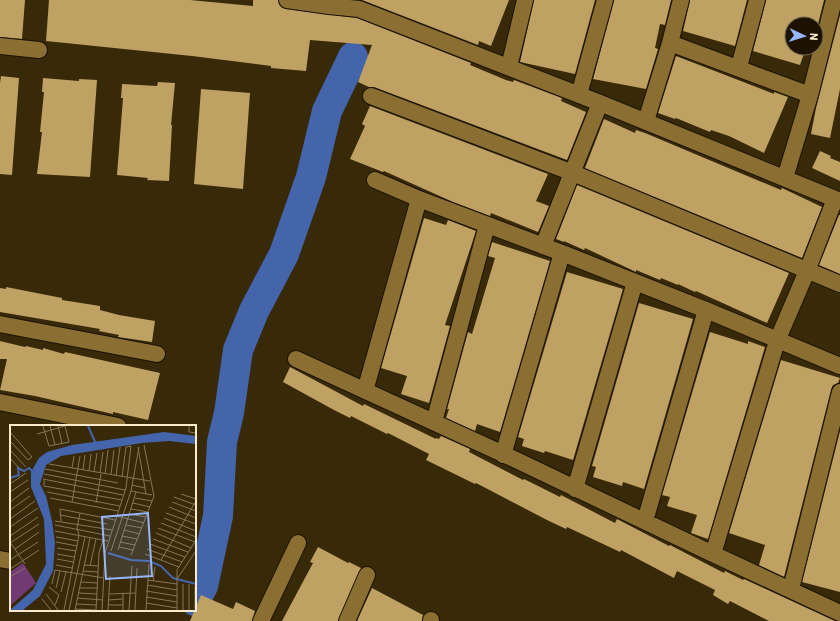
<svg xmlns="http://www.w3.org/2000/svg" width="840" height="621" viewBox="0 0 840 621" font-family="Barlow,sans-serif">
  <rect width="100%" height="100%" fill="#382908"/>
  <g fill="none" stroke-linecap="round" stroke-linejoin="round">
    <path stroke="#4464ac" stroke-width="30" d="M 195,601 L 203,586 L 218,516 L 222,442 L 229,413 L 238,350 L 254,311 L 284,254 L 311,177 L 327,111 L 353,57"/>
  </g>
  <path fill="#bfa164" d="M 0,0 L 25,0 L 22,39 L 0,37 Z
    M 49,0 L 190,0 L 253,6 L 253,0 L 278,0 L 281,7 L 286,9 L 357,18 L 471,63 L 470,65 L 506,80 L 513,82 L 514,80 L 562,98 L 561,101 L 586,112 L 567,160 L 374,87 L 369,87 L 358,82 L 372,45 L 310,40 L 306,71 L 271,68 L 271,66 L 192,56 L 46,41 Z
    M 362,0 L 509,0 L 491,46 L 479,41 L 478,45 Z
    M 534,0 L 595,0 L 575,74 L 520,62 Z
    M 614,0 L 671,0 L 665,25 L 660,24 L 655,48 L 658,49 L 646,89 L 593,79 Z
    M 690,0 L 747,0 L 735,46 L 683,31 Z
    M 766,0 L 824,0 L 816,32 L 816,23 L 816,24 L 792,24 L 792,48 L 806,48 L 800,65 L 753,51 Z
    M 840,15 L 840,89 L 830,138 L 811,134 L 816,108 Z
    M 676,56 L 774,94 L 774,92 L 788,97 L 764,153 L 729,136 L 711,130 L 710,132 L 676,118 L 675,119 L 658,113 Z
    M 1,76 L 19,78 L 12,175 L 0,174 L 0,83 Z
    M 43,78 L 79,81 L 79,79 L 97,80 L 90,177 L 37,174 L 42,132 L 40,132 L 44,92 L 42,92 Z
    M 158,82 L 175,83 L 171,125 L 172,125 L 169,181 L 147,180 L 148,178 L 117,175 L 123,98 L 121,98 L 122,84 L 157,86 Z
    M 201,89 L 250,93 L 243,189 L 194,184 Z
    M 370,106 L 548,174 L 536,201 L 549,206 L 538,232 L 491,213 L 490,216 L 453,202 L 384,171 L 383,172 L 350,159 L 365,126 L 362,124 Z
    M 604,119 L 635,133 L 636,130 L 645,133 L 781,190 L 782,188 L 822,207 L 802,258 L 585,168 Z
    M 820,151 L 831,156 L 830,158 L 840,162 L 840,181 L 812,168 Z
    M 577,185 L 789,273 L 767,323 L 696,291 L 695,292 L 678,284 L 678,285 L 661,278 L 660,280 L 636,270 L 636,272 L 585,248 L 584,250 L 564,241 L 564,242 L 556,239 Z
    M 839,215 L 840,215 L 840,274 L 819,265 Z
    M 424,218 L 446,225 L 448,220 L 476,231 L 445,325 L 450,326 L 429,403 L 401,394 L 407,376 L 381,368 Z
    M 492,242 L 550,261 L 500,432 L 477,424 L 475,431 L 446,418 L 449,409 L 447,409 L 468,332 L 472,334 L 495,258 L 488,256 Z
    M 567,272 L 623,289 L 573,460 L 545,451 L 544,453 L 522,446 L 524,439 L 518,437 Z
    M 6,287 L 62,298 L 62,300 L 100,306 L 100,310 L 119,315 L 155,321 L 152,342 L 118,337 L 119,335 L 99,331 L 100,329 L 0,312 L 0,288 L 6,289 Z
    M 639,303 L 693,319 L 644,489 L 623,482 L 622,486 L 593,477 L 596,467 L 592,466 Z
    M 710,332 L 748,344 L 748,341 L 765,347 L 708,539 L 691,533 L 697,515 L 667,506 L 670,497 L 662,495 Z
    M 0,341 L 25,347 L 26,346 L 43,350 L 43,348 L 64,354 L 65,352 L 160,373 L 148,420 L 113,412 L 113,414 L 35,396 L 0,390 L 7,359 L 0,359 Z
    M 781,360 L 840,378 L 838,383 L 833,385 L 831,390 L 784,577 L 759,565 L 765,545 L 729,533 Z
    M 290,367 L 363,406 L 364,404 L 436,439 L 436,438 L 439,439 L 441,436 L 470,449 L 469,452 L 523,480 L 524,479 L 560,497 L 561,495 L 615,523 L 617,519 L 669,546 L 670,545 L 724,573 L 725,571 L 743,580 L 744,579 L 835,621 L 769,621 L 730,601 L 728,604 L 713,595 L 715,590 L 677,571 L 674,578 L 621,550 L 620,552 L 567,527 L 566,529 L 547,520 L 476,483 L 475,484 L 426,460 L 429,454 L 388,433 L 387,434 L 351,416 L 350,418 L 334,410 L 283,382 Z
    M 840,431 L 840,592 L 802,582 Z
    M 318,547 L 348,563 L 349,562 L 361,568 L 338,621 L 282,621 L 313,563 L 310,562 Z
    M 372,588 L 423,615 L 422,621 L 357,621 Z
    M 201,595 L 233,609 L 236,602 L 255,611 L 252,621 L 190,621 Z"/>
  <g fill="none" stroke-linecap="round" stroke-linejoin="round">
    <defs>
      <path id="street" d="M 287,0 L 329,6 L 359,9 L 600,103 L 840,201
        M 670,43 L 810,95
        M 0,46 L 39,50
        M 509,67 L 525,0
        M 739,67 L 757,0
        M 579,95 L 605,0
        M 371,96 L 573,173 L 840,284
        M 646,121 L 670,43 L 681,0
        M 785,178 L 810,95 L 834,0
        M 375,180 L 419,199 L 562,253 L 706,310 L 840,366
        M 543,246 L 600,103
        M 0,324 L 157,354
        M 296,359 L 514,459 L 713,554 L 840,613
        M 365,391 L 419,199
        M 0,402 L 118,426
        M 434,422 L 487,225
        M 503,455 L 562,253
        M 575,489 L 635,282
        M 645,521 L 706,310
        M 713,554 L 777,341 L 807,271 L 835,199
        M 0,559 L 11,561
        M 791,589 L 840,392
        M 261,621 L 298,543
        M 347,621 L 367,575
        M 431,621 L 431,620"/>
    </defs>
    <use href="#street" stroke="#1b1302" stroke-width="18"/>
    <use href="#street" stroke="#8b6f32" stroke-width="16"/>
  </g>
  <g transform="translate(10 425)">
    <rect width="186" height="186" fill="#382908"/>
    <path d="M 13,138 L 26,158 L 0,181 L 0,147 Z" fill="#713a75"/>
    <path d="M 154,7 L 186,11 L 186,19 L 159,16 L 132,18 L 51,31 L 36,40 L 30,59 L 36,71 L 42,96 L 45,118 L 43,146 L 30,171 L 13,185 L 0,185 L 23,165 L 36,139 L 34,94 L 21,62 L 21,47 L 29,33 L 37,27 L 62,20 Z" fill="#4464ac"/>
    <path fill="none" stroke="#4464ac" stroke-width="2" d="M 78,1 L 86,19M 0,53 L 9,50 L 8,43 L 14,46 L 19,43 L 23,47M 98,128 L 121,135 L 139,136 L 151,141 L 163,153 L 186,159"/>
    <path fill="none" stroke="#867656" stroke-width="1" d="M 33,1 L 39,21 L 59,17 L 55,1M 40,1 L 45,20M 48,1 L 52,18M 179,1 L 179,7 L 186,8M 0,7 L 22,32 L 18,35 L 0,16M 27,9 L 55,1M 128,22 L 136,69M 0,25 L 16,42M 0,33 L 9,43M 39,39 L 140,56M 62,43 L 64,31M 35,44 L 108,58M 73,45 L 75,30M 79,46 L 81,29M 84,47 L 87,28M 90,48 L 93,27M 34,49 L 115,65M 95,49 L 98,25M 101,50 L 104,25M 106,51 L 110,22M 33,54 L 113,70M 34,55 L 34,61 L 112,75M 0,59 L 16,48M 122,60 L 135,63M 121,66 L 142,70M 0,67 L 18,55M 37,67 L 110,81M 171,69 L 186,74M 164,72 L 186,80M 40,73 L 108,86M 125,73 L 142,76M 0,77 L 19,63M 62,77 L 70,31M 162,77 L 186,86M 86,78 L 91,49M 123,78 L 140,82M 159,82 L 186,93M 121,84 L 138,87M 0,85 L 20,71M 156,88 L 186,99M 119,89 L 136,92M 50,90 L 97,99M 107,91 L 134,98M 154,93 L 186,106M 0,94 L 25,76M 45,96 L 102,105M 51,96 L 50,84 L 105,95M 151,98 L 186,112M 45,100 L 100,111M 116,100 L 132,103M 0,102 L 28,83M 148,103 L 185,117M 114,105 L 130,109M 45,106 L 98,116M 146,108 L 181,123M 0,111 L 28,92M 112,111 L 127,114M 46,112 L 68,116M 143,114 L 178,127M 0,117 L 15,139M 46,117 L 67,121M 110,117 L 125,120M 0,118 L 29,99M 140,119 L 175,132M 109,122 L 123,125M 47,123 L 66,126M 5,124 L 29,107M 137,124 L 172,137M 108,125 L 126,67M 101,126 L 121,66 L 129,22M 47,129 L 64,132M 135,129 L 169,142M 121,130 L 144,71 L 134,20M 47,134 L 63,137M 0,135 L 28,117M 151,135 L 186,76M 46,140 L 62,143M 74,140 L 88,141M 80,141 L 86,114M 0,144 L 29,125M 73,146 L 88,147M 0,152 L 15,143M 167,154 L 186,126M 137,155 L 167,159M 143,156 L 145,142M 71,157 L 88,158M 42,159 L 45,145 L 94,153M 173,159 L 173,185M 179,159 L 179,185M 137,160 L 167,165M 185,161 L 185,185M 39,162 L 49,170 L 45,180M 46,163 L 50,146M 69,163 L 88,163M 136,166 L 167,171M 51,167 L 56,147M 68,168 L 87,169M 113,168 L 113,185M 36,169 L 48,185M 99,169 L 125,168M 136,172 L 167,177M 67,173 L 93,175M 32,174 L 41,185M 98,175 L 113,174M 136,178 L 167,183M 66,179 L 87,180M 98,180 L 113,180M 65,184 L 86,185M 54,185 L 69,110 L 67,103 L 70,88M 59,185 L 75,112M 65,185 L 80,113M 86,185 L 89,128 L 93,115M 92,185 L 95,128 L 116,63 L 121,21 L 116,22 L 112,52M 98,185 L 100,151M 119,185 L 122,141M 125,185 L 127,143M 136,185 L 139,139M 167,185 L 167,145 L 186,115"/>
    <path fill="#95b7fd" fill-opacity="0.15" stroke="#95b7fd" stroke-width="2" d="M 138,88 L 142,151 L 96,154 L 92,92 Z"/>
    <rect width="186" height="186" fill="none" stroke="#faeacc" stroke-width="2"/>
  </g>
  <g transform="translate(804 36) rotate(94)"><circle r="19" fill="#1d1200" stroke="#756852"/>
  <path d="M0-3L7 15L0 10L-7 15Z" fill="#95b7fd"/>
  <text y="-6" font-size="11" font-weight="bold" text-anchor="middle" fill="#faeacc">N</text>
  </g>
</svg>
